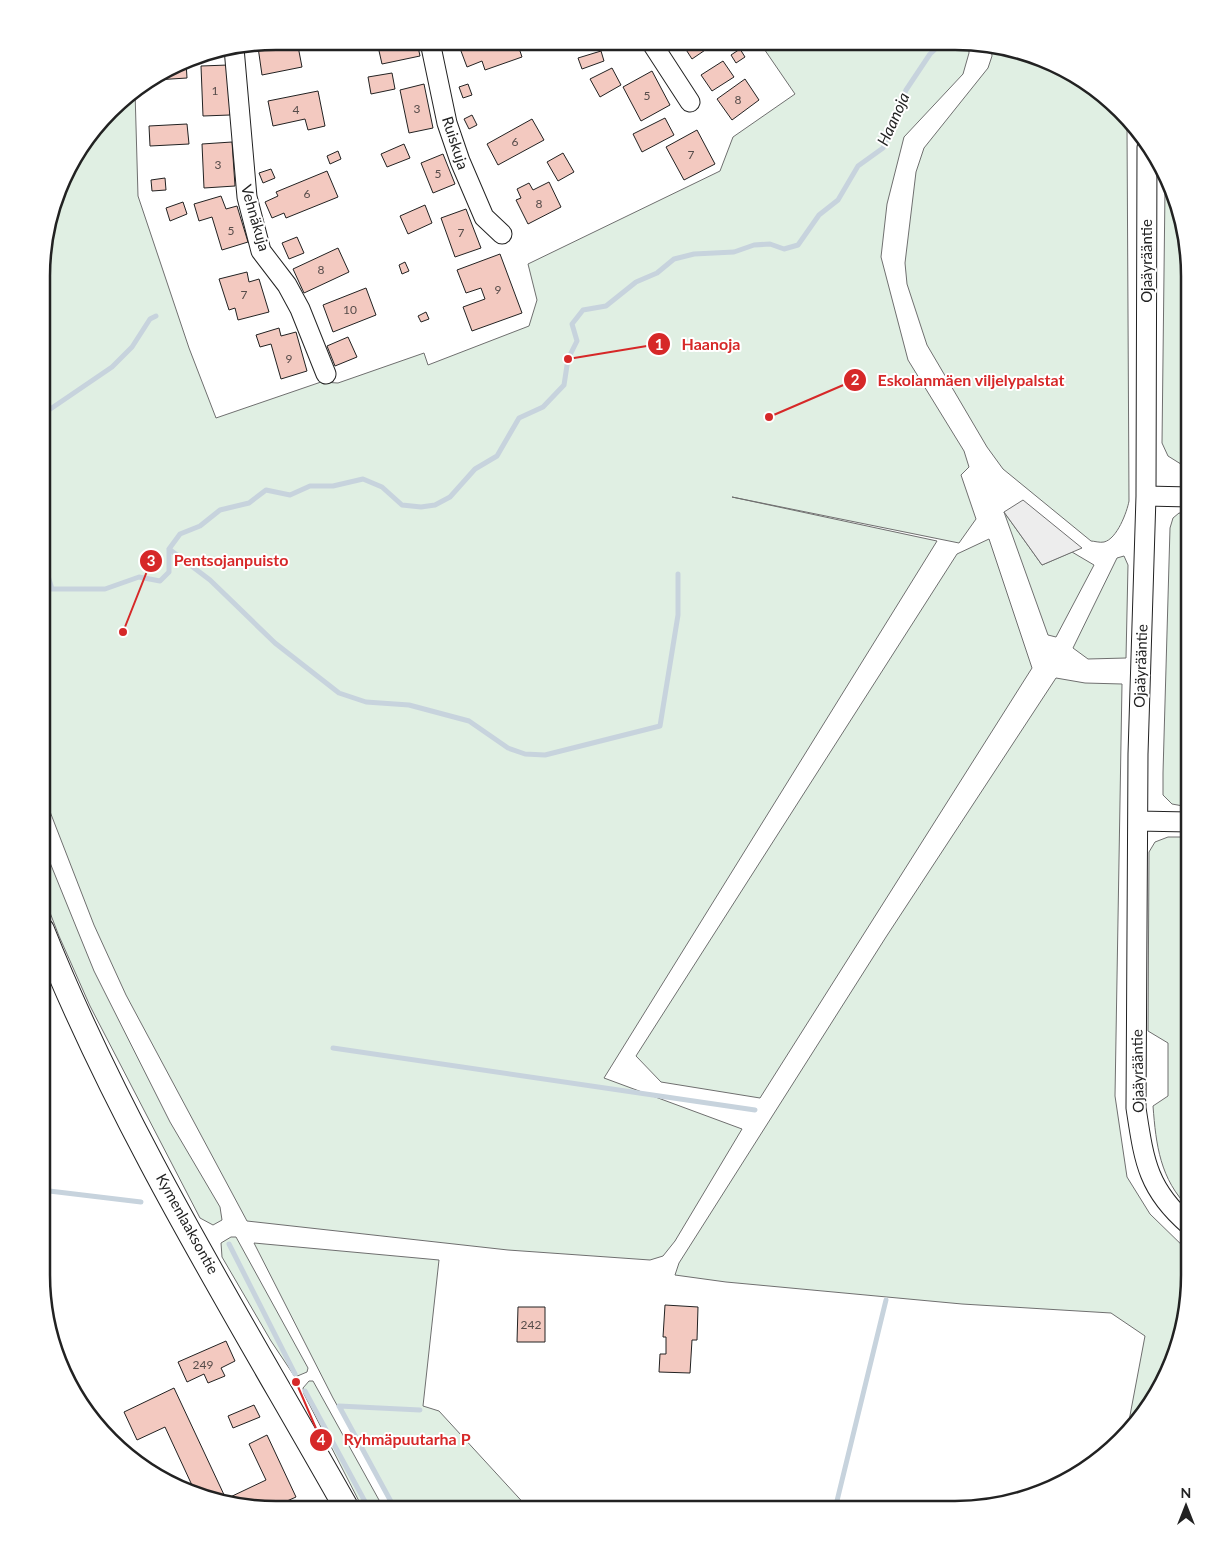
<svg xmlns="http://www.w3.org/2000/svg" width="1231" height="1551" viewBox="0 0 1231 1551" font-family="Lato,sans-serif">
  <rect width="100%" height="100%" fill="#fff"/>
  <path fill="#e0efe3" stroke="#6f6f6f" d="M 760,43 L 969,43 L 969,53 L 963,74 L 904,137 L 887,204 L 881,257 L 908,360 L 964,451 L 969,467 L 961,475 L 976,519 L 959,543 L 732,497 L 937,541 L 604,1078 L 742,1129 L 675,1241 L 663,1256 L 650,1260 L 508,1250 L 247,1221 L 126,995 L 94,925 L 42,791 L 43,245 L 73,159 L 122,99 L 135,91 L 138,196 L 189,348 L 216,418 L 321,382 L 338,383 L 424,353 L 428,365 L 529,326 L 537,300 L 528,264 L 720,171 L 733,137 L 795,94 Z
    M 991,45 L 1086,81 L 1127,126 L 1129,501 C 1127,512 1117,539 1104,542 C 1100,543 1094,541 1091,541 L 1003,469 L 987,447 L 927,345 L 907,284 L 905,263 L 916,172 L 924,148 L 988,68 L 992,56 Z
    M 1167,181 L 1182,216 L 1190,276 L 1190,455 L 1184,466 L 1168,456 L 1162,443 L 1165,189 Z
    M 1004,512 L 1042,565 L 1072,552 L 1094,565 L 1056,637 L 1048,635 Z
    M 1179,513 L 1190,514 L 1190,701 L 1185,702 L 1183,806 L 1172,804 L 1163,795 L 1163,773 L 1170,528 L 1173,518 Z
    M 989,539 L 1032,668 L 760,1098 L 661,1082 L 636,1056 L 957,554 Z
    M 1124,556 L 1128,565 L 1126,658 L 1088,659 L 1073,648 L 1117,558 Z
    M 1056,678 L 1085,683 L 1122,684 L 1115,1096 L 1127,1177 L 1150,1214 L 1189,1252 C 1189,1305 1181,1359 1151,1404 C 1145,1412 1135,1419 1128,1426 L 1145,1336 L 1111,1313 L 962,1304 L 726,1282 L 675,1275 L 679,1263 L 886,937 Z
    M 1168,837 L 1189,837 L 1189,1208 C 1160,1179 1156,1145 1153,1106 L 1168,1096 L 1168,1043 L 1148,1031 L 1149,852 L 1155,842 Z
    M 42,843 L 94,971 L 170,1122 L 220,1207 L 222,1220 L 213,1225 L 200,1218 L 90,1006 L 59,936 L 42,892 Z
    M 231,1237 L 236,1237 L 308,1368 L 307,1372 L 295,1377 L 271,1341 L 222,1257 L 221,1243 Z
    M 254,1243 L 439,1260 L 423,1406 L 439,1411 L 529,1509 L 395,1509 L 333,1398 Z
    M 309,1381 L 313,1381 L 384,1509 L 363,1509 L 304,1394 L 303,1388 Z"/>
  <path fill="#ededed" stroke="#6f6f6f" d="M 1023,500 L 1082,548 L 1042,565 L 1004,512 Z"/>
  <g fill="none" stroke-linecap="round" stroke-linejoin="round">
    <path stroke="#c7d3dd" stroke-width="5" d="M 43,414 L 112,367 L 132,347 L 150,319 L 156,316
      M 169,549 L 210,580 L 275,643 L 339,693 L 366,702 L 409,705 L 469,721 L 508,748 L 525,754 L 545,755 L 660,726 L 678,615 L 678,574
      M 43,560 L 52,589
      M 43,589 L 105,589 L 139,577 L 160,581 L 169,572 L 169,549 L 180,534 L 200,526 L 220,510 L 249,503 L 266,490 L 290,495 L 310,486 L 333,486 L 363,479 L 382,487 L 402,505 L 421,507 L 435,505 L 450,497 L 475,469 L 497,456 L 519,418 L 543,407 L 564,385 L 568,359 L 577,341 L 572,324 L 583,310 L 606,306 L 636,282 L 657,273 L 674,259 L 694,254 L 734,252 L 754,245 L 770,244 L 784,249 L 798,245 L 819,215 L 838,200 L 858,166 L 883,148 L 906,90 L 930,54 L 942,43
      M 333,1048 L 755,1110
      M 41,1190 L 141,1202
      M 229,1244 L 295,1374
      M 305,1391 L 369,1509
      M 80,1400 L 84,1401
      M 395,1509 L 339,1406 L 420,1410
      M 835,1509 L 886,1300"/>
  </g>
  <path fill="#f3c9c0" stroke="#222" d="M 291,41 L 297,41 L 302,67 L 262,75 L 258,47 Z
    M 377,42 L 417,42 L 420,56 L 382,64 Z
    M 463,42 L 517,42 L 522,57 L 485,70 L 482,61 L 467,67 L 458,43 Z
    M 686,42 L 713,43 L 714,44 L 692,59 L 683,45 Z
    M 740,49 L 745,57 L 736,63 L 731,55 Z
    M 601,51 L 604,61 L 582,69 L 578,58 Z
    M 723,61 L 734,77 L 712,91 L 701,75 Z
    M 186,62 L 187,78 L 155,80 Z
    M 228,65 L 230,115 L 203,116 L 201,66 Z
    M 612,68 L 621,85 L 600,97 L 590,79 Z
    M 652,71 L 670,105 L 641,121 L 623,87 Z
    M 392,73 L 395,89 L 371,94 L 368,77 Z
    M 745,79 L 759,100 L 732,120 L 717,99 Z
    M 424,84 L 433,128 L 409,133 L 400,90 Z
    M 468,84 L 472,95 L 463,98 L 459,87 Z
    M 318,91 L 325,126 L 308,130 L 305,119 L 273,126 L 268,101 Z
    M 472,115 L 477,125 L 469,129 L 464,119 Z
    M 665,118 L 674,135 L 642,152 L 633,134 Z
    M 532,119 L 544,140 L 498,165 L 487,144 Z
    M 187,124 L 189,144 L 150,146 L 149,126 Z
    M 697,130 L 715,164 L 684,180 L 666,147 Z
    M 232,142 L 235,186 L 204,188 L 202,144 Z
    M 404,144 L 410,158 L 387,167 L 381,154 Z
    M 338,151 L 341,159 L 330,164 L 327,156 Z
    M 563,153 L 574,172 L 558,181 L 547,162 Z
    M 443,154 L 455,184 L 433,193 L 421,163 Z
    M 271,169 L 275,178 L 263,183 L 259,173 Z
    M 327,171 L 338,197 L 286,218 L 284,213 L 272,218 L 265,202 L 278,196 L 276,192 Z
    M 165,178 L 166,190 L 152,191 L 151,180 Z
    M 549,182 L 561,207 L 528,224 L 516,200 L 521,198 L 517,189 L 529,183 L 533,190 Z
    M 221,196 L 226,209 L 237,206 L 248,242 L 222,250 L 212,217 L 199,221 L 194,204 Z
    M 183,202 L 187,214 L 170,221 L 166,208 Z
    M 425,205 L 432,223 L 408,234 L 400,216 Z
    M 466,209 L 481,248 L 455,257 L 441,218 Z
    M 297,237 L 304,253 L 289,259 L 282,243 Z
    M 338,248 L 349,272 L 304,293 L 293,269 Z
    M 500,254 L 522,313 L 472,331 L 463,307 L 485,299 L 481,288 L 466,293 L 457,270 Z
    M 405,262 L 409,271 L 402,274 L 399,265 Z
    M 247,272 L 249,282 L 259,279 L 269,312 L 238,320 L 235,308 L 229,310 L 219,279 Z
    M 366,288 L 376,315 L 333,332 L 323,305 Z
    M 426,312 L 429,319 L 421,322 L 418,316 Z
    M 279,328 L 281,336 L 296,332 L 307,371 L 281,379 L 271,344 L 260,347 L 256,335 Z
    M 348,337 L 357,357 L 335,366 L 327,346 Z
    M 665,1305 L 698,1307 L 697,1340 L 692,1340 L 690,1373 L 659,1372 L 660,1354 L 666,1354 L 666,1337 L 663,1337 Z
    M 518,1307 L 545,1307 L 545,1342 L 517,1342 Z
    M 226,1341 L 235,1361 L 221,1368 L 225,1376 L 208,1383 L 204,1374 L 187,1382 L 178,1362 Z
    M 174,1388 L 226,1499 L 266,1480 L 249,1444 L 267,1435 L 296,1497 L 269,1509 L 261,1509 L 197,1496 L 165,1427 L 137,1440 L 124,1412 Z
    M 254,1405 L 260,1417 L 233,1428 L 228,1416 Z"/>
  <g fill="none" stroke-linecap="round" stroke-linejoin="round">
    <defs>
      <path id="minor" d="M 430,42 L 447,123 L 460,161 L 484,217 L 502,234
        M 651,42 L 690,102
        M 234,48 L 247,197 L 261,251 L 287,285 L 300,309 L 326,374
        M 1147,147 L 1146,496 L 1138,754 L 1136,1108 C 1144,1160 1147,1189 1189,1225
        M 1146,496 L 1190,497
        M 1138,821 L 1189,822"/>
      <path id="major" d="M 42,930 C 122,1131 241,1321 347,1509"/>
    </defs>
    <use href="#minor" stroke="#222" stroke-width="21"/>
    <use href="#major" stroke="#222" stroke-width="26"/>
    <use href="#minor" stroke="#fff" stroke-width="19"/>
    <use href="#major" stroke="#fff" stroke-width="24"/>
  </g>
  <g text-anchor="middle" stroke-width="4" stroke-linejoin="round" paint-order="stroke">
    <g font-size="12" fill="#564c4a">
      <text x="215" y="95">1</text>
      <text x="647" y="100">5</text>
      <text x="738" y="104">8</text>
      <text x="417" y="113">3</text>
      <text x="296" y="114">4</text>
      <text x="515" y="146">6</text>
      <text x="691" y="159">7</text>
      <text x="218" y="169">3</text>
      <text x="438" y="178">5</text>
      <text x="307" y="198">6</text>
      <text x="539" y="208">8</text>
      <text x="231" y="235">5</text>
      <text x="461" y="237">7</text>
      <text x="321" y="274">8</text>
      <text x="498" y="294">9</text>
      <text x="244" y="299">7</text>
      <text x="350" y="314">10</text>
      <text x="289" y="363">9</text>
      <text x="531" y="1329">242</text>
      <text x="203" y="1369">249</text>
    </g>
    <g font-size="15" fill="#222" stroke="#fff">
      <text transform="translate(455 143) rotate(72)" y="5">Ruiskuja</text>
      <text transform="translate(255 218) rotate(74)" y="5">Vehnäkuja</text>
      <text transform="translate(1147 261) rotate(-90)" y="5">Ojaäyrääntie</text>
      <text transform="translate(1141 666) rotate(-88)" y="5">Ojaäyrääntie</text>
      <text transform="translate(1138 1071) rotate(-91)" y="5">Ojaäyrääntie</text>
      <text transform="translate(187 1224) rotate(61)" y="5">Kymenlaaksontie</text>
    </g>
    <g font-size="16" font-style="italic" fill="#222" stroke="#fff">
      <text transform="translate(893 119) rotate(-66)" y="6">Haanoja</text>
    </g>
  </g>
  <path d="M0 0H1231V1551H0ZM276 50H955A226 226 0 0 1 1181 276V1275A226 226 0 0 1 955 1501H276A226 226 0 0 1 50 1275V276A226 226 0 0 1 276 50Z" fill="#fff" fill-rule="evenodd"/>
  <path fill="none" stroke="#222" stroke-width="2.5" d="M276 50H955A226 226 0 0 1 1181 276V1275A226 226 0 0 1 955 1501H276A226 226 0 0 1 50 1275V276A226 226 0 0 1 276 50Z"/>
  <path fill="none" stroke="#d62828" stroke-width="2" d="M568 359L659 344M769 417L855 380M123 632L151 561M296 1382L321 1440"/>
  <g fill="#d62828" stroke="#fff" stroke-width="2">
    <circle cx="568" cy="359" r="5"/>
    <circle cx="769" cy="417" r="5"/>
    <circle cx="123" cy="632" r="5"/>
    <circle cx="296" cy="1382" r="5"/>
    <circle cx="659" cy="344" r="12"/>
    <circle cx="855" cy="380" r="12"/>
    <circle cx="151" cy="561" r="12"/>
    <circle cx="321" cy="1440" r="12"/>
  </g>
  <g font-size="15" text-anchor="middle" font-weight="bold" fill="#fff">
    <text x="659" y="350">1</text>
    <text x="855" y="385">2</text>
    <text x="151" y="566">3</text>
    <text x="321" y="1445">4</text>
  </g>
  <g font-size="16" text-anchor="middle" font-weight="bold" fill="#d62828" stroke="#fff" stroke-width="4" stroke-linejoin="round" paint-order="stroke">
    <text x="711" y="350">Haanoja</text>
    <text x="971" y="386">Eskolanmäen viljelypalstat</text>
    <text x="231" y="566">Pentsojanpuisto</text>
    <text x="407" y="1445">Ryhmäpuutarha P</text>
  </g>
  <g transform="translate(1186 1506)" stroke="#ffffff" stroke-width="4" paint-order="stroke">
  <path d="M0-4L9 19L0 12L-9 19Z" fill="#222222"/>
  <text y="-8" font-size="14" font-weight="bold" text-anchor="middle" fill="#222222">N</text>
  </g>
</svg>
